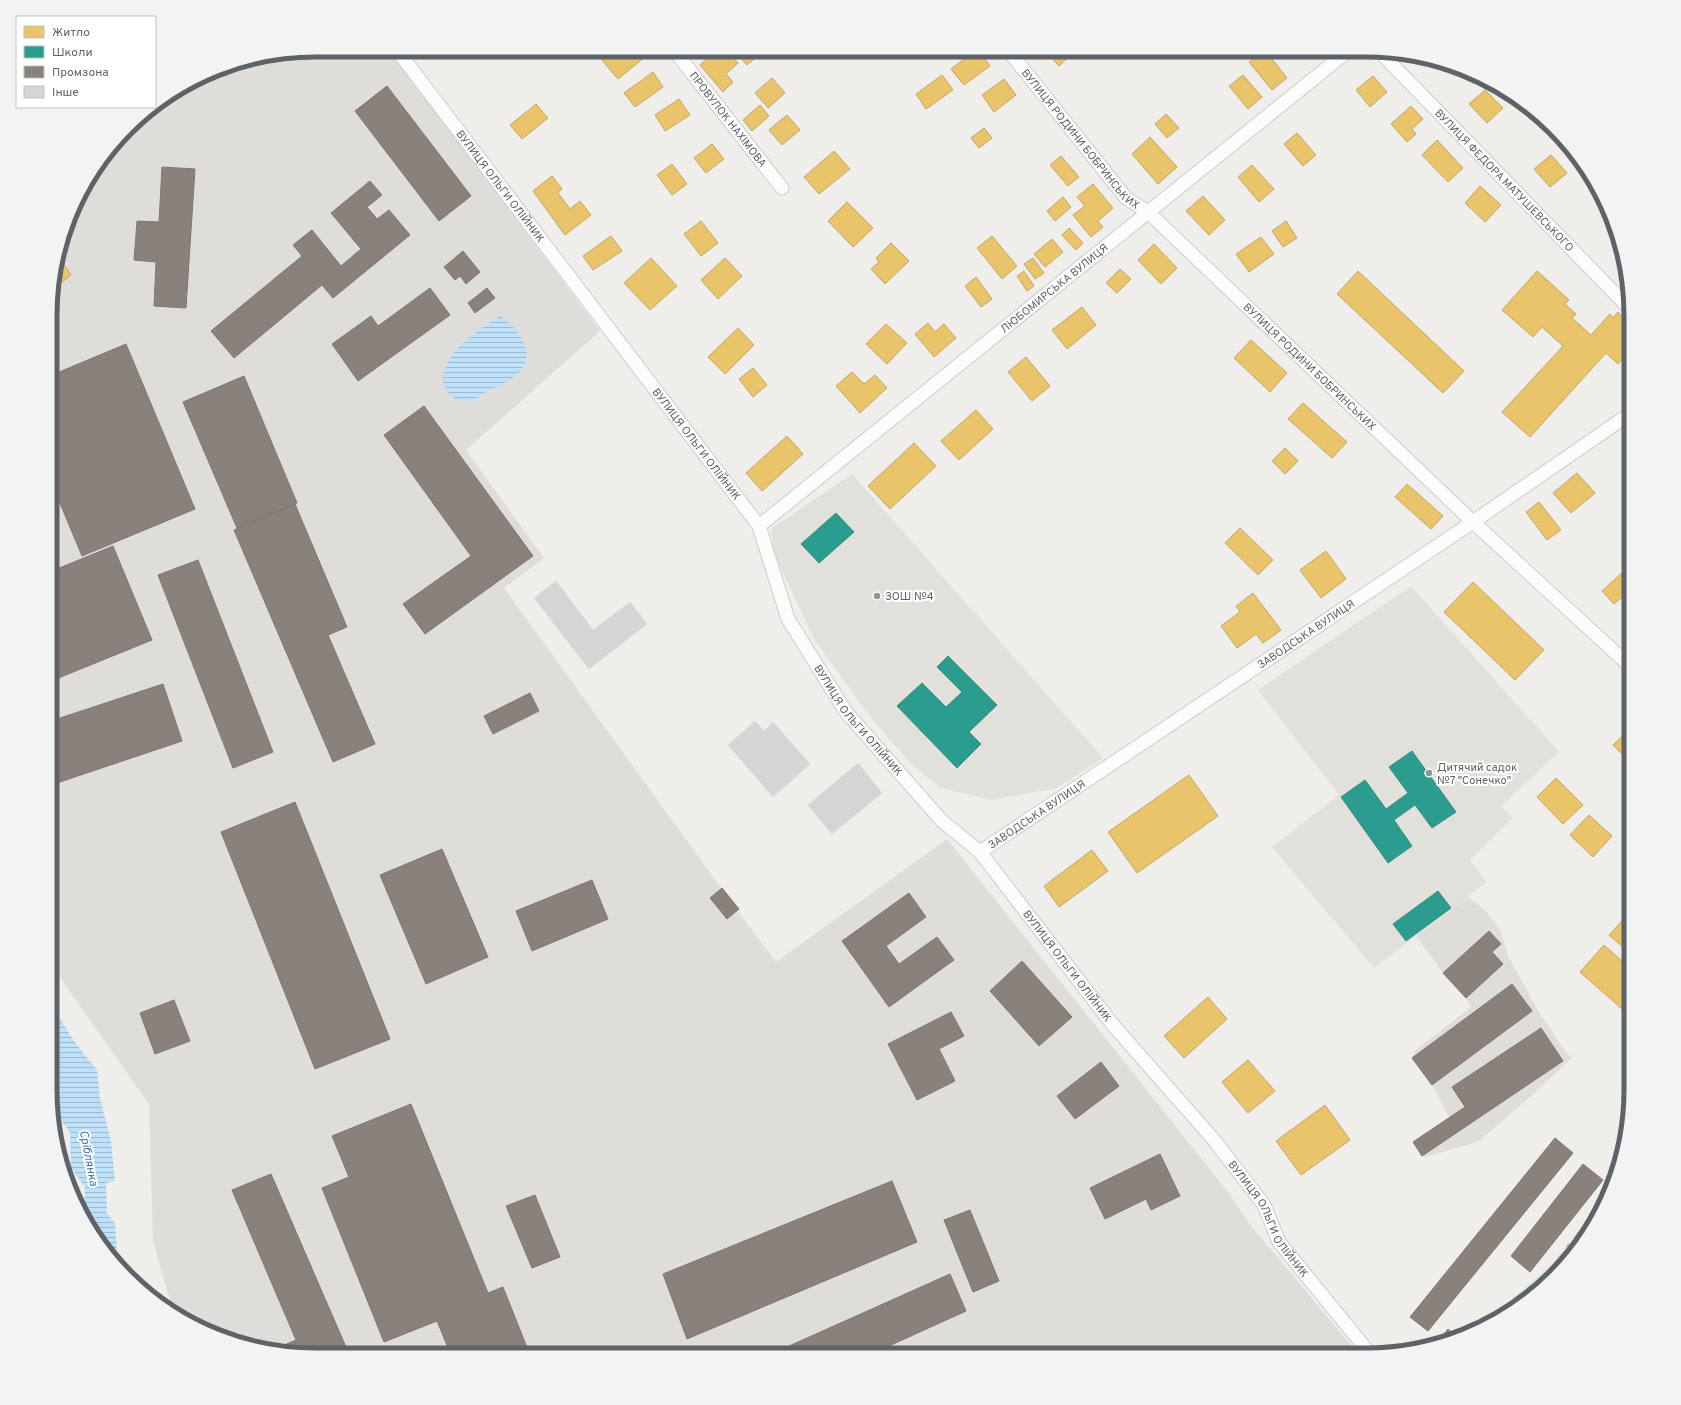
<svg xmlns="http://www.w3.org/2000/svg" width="1681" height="1405" viewBox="0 0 1681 1405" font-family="Overpass,sans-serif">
  <defs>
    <pattern id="forest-firs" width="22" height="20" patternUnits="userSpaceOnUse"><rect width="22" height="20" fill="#d8ebd6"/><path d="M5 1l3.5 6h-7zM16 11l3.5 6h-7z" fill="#b2c2b1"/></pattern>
    <pattern id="water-rules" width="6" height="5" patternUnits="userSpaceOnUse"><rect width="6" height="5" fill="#bfe0f9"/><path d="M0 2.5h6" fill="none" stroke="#9eb9cd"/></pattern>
  </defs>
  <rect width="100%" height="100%" fill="#efeeea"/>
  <path fill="#dfddda" d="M 315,50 L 389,50 L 600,331 L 466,450 L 544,558 L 504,588 L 745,921 L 776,962 L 947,839 L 1231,1196 L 1248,1222 L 1359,1355 L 298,1354 L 214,1335 L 174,1314 L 153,1241 L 149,1104 L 51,965 L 52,280 L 64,230 L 85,183 L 141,116 L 153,107 L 155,107 L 155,105 L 182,86 L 230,64 Z
    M 1468,897 L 1486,911 L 1500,930 L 1508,956 L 1538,1011 L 1566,1052 L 1572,1058 L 1530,1097 L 1478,1142 L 1425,1157 L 1413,1142 L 1449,1117 L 1432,1085 L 1412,1058 L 1415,1051 L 1471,1007 L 1466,998 L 1443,973 L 1416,936 Z"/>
  <path fill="#e2e0da" d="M 852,474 L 1103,758 L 1057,788 L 992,800 L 941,788 L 912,765 L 871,718 L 814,639 L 774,553 L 771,529 Z
    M 1411,586 L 1559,752 L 1501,806 L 1513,818 L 1470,860 L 1487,882 L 1374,968 L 1272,847 L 1339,795 L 1258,690 Z"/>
  <path fill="url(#forest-firs)" d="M 1609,1192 L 1604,1207 L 1553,1277 L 1513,1310 L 1488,1324 L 1508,1302 L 1552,1264 Z"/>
  <path fill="url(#water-rules)" d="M 501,316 C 525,335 541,361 508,381 C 502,385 495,387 489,390 C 479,395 471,406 458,400 C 449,396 445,388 442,379 C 444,373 446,365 450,359 C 458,343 485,325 501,316 Z
    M 51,1005 L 76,1044 L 97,1070 L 100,1098 L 111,1141 L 115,1181 L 106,1183 L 107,1213 L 115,1223 L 117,1254 L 127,1276 L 87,1221 L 84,1211 L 85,1188 L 71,1167 L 70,1133 L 51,1105 Z"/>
  <path fill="#e9c46a" stroke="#c0a769" d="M 612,50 L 639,50 L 645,57 L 618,79 L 601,59 Z
    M 717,50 L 727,50 L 738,63 L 726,74 L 733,82 L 723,92 L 700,65 Z
    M 746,50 L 759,50 L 761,53 L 747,65 L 739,56 Z
    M 976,50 L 979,50 L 990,66 L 964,85 L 951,69 Z
    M 1050,50 L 1076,50 L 1059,66 L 1047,53 Z
    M 1263,50 L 1265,50 L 1287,78 L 1272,90 L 1249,62 Z
    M 653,72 L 663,87 L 635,107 L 624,93 Z
    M 942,75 L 953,90 L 926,109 L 916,94 Z
    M 1243,75 L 1262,97 L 1248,109 L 1229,86 Z
    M 1373,76 L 1387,92 L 1370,107 L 1356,90 Z
    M 772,78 L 785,93 L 768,108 L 755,93 Z
    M 1004,79 L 1016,95 L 994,112 L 982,95 Z
    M 1485,90 L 1503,108 L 1487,123 L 1469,104 Z
    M 679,99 L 690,115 L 665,131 L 655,115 Z
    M 536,104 L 548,118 L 522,139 L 510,125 Z
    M 760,105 L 769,116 L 752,131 L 743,120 Z
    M 1411,106 L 1423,119 L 1412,129 L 1416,134 L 1407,142 L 1391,124 Z
    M 1166,114 L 1179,128 L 1167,138 L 1155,124 Z
    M 787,115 L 800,130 L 782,145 L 769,130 Z
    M 984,128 L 992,138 L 979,148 L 971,138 Z
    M 1297,133 L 1316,155 L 1303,166 L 1284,144 Z
    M 1150,137 L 1177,167 L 1158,184 L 1132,154 Z
    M 1437,140 L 1463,168 L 1448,182 L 1422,155 Z
    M 712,144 L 724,159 L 706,173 L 694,158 Z
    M 834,151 L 850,169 L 819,194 L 804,177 Z
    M 1551,155 L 1567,173 L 1550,187 L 1534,169 Z
    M 1061,156 L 1079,177 L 1068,186 L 1050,165 Z
    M 672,164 L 687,184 L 672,195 L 657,175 Z
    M 1252,165 L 1274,189 L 1259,202 L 1238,177 Z
    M 552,176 L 562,189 L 558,193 L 570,209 L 580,201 L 591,215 L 565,235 L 533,191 Z
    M 1093,184 L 1113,208 L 1098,221 L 1103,227 L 1091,237 L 1073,215 L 1085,206 L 1077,197 Z
    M 1480,186 L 1501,205 L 1485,222 L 1465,203 Z
    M 1203,196 L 1225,220 L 1209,235 L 1186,211 Z
    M 1063,197 L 1071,207 L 1055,221 L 1047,211 Z
    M 847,202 L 873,228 L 853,247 L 828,221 Z
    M 701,221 L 718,243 L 701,256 L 684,234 Z
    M 1286,221 L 1297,238 L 1283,247 L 1272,231 Z
    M 1069,228 L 1083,243 L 1076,250 L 1062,235 Z
    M 611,236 L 622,251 L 593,270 L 583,256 Z
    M 992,236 L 1017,266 L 1002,279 L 977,248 Z
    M 1261,237 L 1274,254 L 1249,272 L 1236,254 Z
    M 1052,239 L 1063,252 L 1045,267 L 1034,254 Z
    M 891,243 L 909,261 L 885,284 L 871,269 L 879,262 L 876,258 Z
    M 1154,244 L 1177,268 L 1161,284 L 1138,260 Z
    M 58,257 L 71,275 L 52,290 L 52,280 Z
    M 651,258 L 677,286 L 650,310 L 624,283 Z
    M 725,258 L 742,276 L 718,299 L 701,280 Z
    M 1033,258 L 1044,273 L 1035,279 L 1024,264 Z
    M 1120,269 L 1131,279 L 1117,293 L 1106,283 Z
    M 1024,271 L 1034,286 L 1027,291 L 1017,276 Z
    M 1358,271 L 1464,371 L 1443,393 L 1337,294 Z
    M 1537,271 L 1569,300 L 1565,304 L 1576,314 L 1572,318 L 1591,335 L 1610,314 L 1613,318 L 1618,312 L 1631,325 L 1631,349 L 1618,364 L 1606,353 L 1530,437 L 1502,412 L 1563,346 L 1542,327 L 1533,337 L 1502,310 Z
    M 976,277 L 992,299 L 981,307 L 965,286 Z
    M 1082,307 L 1096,325 L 1067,349 L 1052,330 Z
    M 928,323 L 935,332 L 944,324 L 956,338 L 934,357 L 915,334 Z
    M 886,324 L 907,343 L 887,364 L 866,344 Z
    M 738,328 L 754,345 L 725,374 L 708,357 Z
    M 1251,340 L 1287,373 L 1270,392 L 1234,358 Z
    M 1026,357 L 1050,386 L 1032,401 L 1008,372 Z
    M 753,368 L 767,385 L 753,397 L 739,379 Z
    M 852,372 L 864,384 L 875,375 L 887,388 L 860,413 L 836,386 Z
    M 1303,403 L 1347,442 L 1332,458 L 1288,419 Z
    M 976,410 L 993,429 L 959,460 L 941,441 Z
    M 787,436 L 803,454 L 762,491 L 746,473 Z
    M 914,443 L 936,466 L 890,509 L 868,486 Z
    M 1285,448 L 1298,461 L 1285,474 L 1272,461 Z
    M 1577,473 L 1595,493 L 1571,513 L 1553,493 Z
    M 1407,484 L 1443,516 L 1431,529 L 1395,497 Z
    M 1539,502 L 1561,530 L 1547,540 L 1526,512 Z
    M 1240,528 L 1273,560 L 1258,575 L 1225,543 Z
    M 1326,551 L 1346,579 L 1321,598 L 1300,570 Z
    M 1623,572 L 1631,581 L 1631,589 L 1614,604 L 1602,591 Z
    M 1473,582 L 1544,650 L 1515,680 L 1444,612 Z
    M 1253,593 L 1281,630 L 1263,643 L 1256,634 L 1237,648 L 1221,626 L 1240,612 L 1236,606 Z
    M 1631,728 L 1631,763 L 1613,745 Z
    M 1189,775 L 1218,816 L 1137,873 L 1108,832 Z
    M 1556,778 L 1583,805 L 1563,824 L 1537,797 Z
    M 1589,815 L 1612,836 L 1593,857 L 1570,835 Z
    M 1092,850 L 1108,871 L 1059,907 L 1044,886 Z
    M 1631,911 L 1631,954 L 1609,935 Z
    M 1604,945 L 1631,969 L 1630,1016 L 1580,972 Z
    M 1208,997 L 1227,1019 L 1184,1058 L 1164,1036 Z
    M 1248,1060 L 1275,1091 L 1248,1113 L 1222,1082 Z
    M 1325,1105 L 1350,1140 L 1301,1175 L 1276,1141 Z"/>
  <path fill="#2a9d8f" stroke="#3a8c83" d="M 836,513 L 854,532 L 819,563 L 801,544 Z
    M 948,656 L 997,705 L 969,732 L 981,744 L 957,768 L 897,706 L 922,683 L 946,707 L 962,692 L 937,667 Z
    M 1412,751 L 1456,812 L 1432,828 L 1415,805 L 1394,820 L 1412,846 L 1388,863 L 1341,797 L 1365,780 L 1386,809 L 1408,793 L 1389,767 Z
    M 1438,891 L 1451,908 L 1406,941 L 1393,924 Z"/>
  <path fill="#8a817c" stroke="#7d7876" d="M 387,86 L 471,196 L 439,221 L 355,111 Z
    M 162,167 L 195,169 L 186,308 L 154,306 L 156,262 L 134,260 L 137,221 L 159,222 Z
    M 370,181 L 382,195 L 367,207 L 377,219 L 389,210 L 410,235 L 333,298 L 322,285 L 234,358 L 211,331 L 302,256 L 293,245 L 312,230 L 341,266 L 361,249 L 331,213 Z
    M 463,251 L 480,272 L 466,284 L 460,276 L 455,280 L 444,267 Z
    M 430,288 L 450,315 L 358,381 L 332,344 L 371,316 L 378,326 Z
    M 487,288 L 495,298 L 475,313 L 468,303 Z
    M 126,344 L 195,509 L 82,556 L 52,484 L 52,375 Z
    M 244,376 L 297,503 L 237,528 L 183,402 Z
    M 424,406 L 533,556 L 425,634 L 403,604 L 471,556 L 384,435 Z
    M 295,504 L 347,627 L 328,635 L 375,744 L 333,762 L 234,530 Z
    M 113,546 L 152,640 L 51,681 L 52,571 Z
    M 198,560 L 273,752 L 233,768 L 158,575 Z
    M 163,684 L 182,741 L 51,785 L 51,721 Z
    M 530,693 L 539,711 L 493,734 L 484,716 Z
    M 295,802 L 390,1039 L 315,1069 L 221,832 Z
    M 442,849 L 488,957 L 426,984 L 380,875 Z
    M 592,880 L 608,919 L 532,951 L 516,911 Z
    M 722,888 L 739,909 L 727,919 L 710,898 Z
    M 909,893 L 926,917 L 886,946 L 899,964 L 937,937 L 954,960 L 889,1007 L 842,941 Z
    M 1489,931 L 1501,944 L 1492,952 L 1503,964 L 1466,998 L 1443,973 Z
    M 1022,961 L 1072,1017 L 1039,1046 L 990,991 Z
    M 1512,984 L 1532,1011 L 1432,1085 L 1412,1058 Z
    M 174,1000 L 190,1041 L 155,1054 L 140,1013 Z
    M 951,1012 L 964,1036 L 939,1049 L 955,1081 L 917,1100 L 888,1044 Z
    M 1541,1028 L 1563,1061 L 1422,1156 L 1413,1142 L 1465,1107 L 1452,1087 Z
    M 1101,1062 L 1119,1086 L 1075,1119 L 1057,1096 Z
    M 411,1104 L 488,1293 L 503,1287 L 530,1355 L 451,1355 L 437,1321 L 384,1342 L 322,1188 L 349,1177 L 332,1136 Z
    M 1555,1138 L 1573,1153 L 1428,1331 L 1410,1317 Z
    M 1160,1154 L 1180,1196 L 1151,1210 L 1146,1199 L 1105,1219 L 1090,1188 Z
    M 1583,1164 L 1603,1180 L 1530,1272 L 1511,1256 Z
    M 271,1174 L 349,1354 L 298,1354 L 275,1349 L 296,1340 L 232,1190 Z
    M 892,1181 L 917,1242 L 687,1339 L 663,1274 Z
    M 535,1195 L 560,1257 L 532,1268 L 506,1206 Z
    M 970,1210 L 999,1281 L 973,1292 L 944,1220 Z
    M 950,1274 L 966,1311 L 869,1355 L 769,1355 Z
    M 1448,1329 L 1458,1338 L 1436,1344 Z"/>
  <path fill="#d6d5d3" stroke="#deddd9" d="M 556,581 L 593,630 L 630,602 L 647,624 L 589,669 L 534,598 Z
    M 755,721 L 764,731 L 773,722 L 810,764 L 773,797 L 728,745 Z
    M 858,763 L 882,793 L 832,834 L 808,805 Z"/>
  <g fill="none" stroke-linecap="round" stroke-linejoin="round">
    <defs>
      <g id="street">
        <path id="s1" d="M 397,50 L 759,526 L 788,619 L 846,712 L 942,821 L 980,852 L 1113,1025 L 1214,1140 L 1264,1205 L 1279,1242 L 1371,1355"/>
        <path id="s2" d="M 674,50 L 782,188"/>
        <path id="s3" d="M 1008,50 L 1126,198 L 1148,212 L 1473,522 L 1631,667"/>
        <path id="s4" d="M 1379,51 L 1630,309"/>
        <path id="s5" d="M 759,526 L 1348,51"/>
        <path id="s6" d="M 980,852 L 1473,522 L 1631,413"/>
      </g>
    </defs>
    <use href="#street" stroke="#cbcccc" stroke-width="15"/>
    <use href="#street" stroke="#fdfcfc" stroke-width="13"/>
  </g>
  <g fill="#919496" stroke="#fff" stroke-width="1.5">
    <circle cx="877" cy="596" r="4"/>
    <circle cx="1429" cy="773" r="4"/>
  </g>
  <g text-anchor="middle" stroke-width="4" stroke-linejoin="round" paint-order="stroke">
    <g font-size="11" fill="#5f6368" stroke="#fff">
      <text dy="4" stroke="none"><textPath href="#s2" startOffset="88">ПРОВУЛОК НАХІМОВА</textPath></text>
      <text dy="4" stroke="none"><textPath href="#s3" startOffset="115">ВУЛИЦЯ РОДИНИ БОБРИНСЬКИХ</textPath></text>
      <text dy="4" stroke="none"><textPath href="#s4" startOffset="180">ВУЛИЦЯ ФЕДОРА МАТУШЕВСЬКОГО</textPath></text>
      <text dy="4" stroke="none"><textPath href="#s1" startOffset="171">ВУЛИЦЯ ОЛЬГИ ОЛІЙНИК</textPath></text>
      <text dy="4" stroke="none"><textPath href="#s5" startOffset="379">ЛЮБОМИРСЬКА ВУЛИЦЯ</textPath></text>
      <text dy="4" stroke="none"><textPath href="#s3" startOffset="439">ВУЛИЦЯ РОДИНИ БОБРИНСЬКИХ</textPath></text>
      <text dy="4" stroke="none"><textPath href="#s1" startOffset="495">ВУЛИЦЯ ОЛЬГИ ОЛІЙНИК</textPath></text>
      <text dy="4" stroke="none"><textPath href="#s6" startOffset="392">ЗАВОДСЬКА ВУЛИЦЯ</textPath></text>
      <text dy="4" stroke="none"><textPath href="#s1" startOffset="819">ВУЛИЦЯ ОЛЬГИ ОЛІЙНИК</textPath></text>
      <text dy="4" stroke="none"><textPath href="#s6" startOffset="68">ЗАВОДСЬКА ВУЛИЦЯ</textPath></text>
      <text dy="4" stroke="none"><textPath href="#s1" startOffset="1143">ВУЛИЦЯ ОЛЬГИ ОЛІЙНИК</textPath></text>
      <text dy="4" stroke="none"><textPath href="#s1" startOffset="1467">ВУЛИЦЯ ОЛЬГИ ОЛІЙНИК</textPath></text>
    </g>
    <g font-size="11" fill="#5f6368" stroke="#fff" text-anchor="start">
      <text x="885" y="600">ЗОШ №4</text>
      <text x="1437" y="771">Дитячий садок<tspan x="1437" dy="13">№7 "Сонечко"</tspan></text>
    </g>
    <g font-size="12" font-style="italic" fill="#4174aa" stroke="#fff">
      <text transform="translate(89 1158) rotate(79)" y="4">Сріблянка</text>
    </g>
  </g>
  <path d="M0 0H1681V1405H0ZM315 57H1366A258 258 0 0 1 1624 315V1090A258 258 0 0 1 1366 1348H315A258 258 0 0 1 57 1090V315A258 258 0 0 1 315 57Z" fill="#f2f3f3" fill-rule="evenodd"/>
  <path fill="none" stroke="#5f6368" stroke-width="5" d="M315 57H1366A258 258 0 0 1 1624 315V1090A258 258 0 0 1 1366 1348H315A258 258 0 0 1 57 1090V315A258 258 0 0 1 315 57Z"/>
  <rect x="16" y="16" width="140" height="92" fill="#ffffff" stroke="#bfc1c3"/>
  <rect x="24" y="26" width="20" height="12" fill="#e9c46a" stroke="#bfc1c3"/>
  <text x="52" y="36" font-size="12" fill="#5f6368">Житло</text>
  <rect x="24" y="46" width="20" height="12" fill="#2a9d8f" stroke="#bfc1c3"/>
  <text x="52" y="56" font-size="12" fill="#5f6368">Школи</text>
  <rect x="24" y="66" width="20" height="12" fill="#8a817c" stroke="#bfc1c3"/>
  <text x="52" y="76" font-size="12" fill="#5f6368">Промзона</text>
  <rect x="24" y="86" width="20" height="12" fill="#d6d5d3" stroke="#bfc1c3"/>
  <text x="52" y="96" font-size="12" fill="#5f6368">Інше</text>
</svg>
